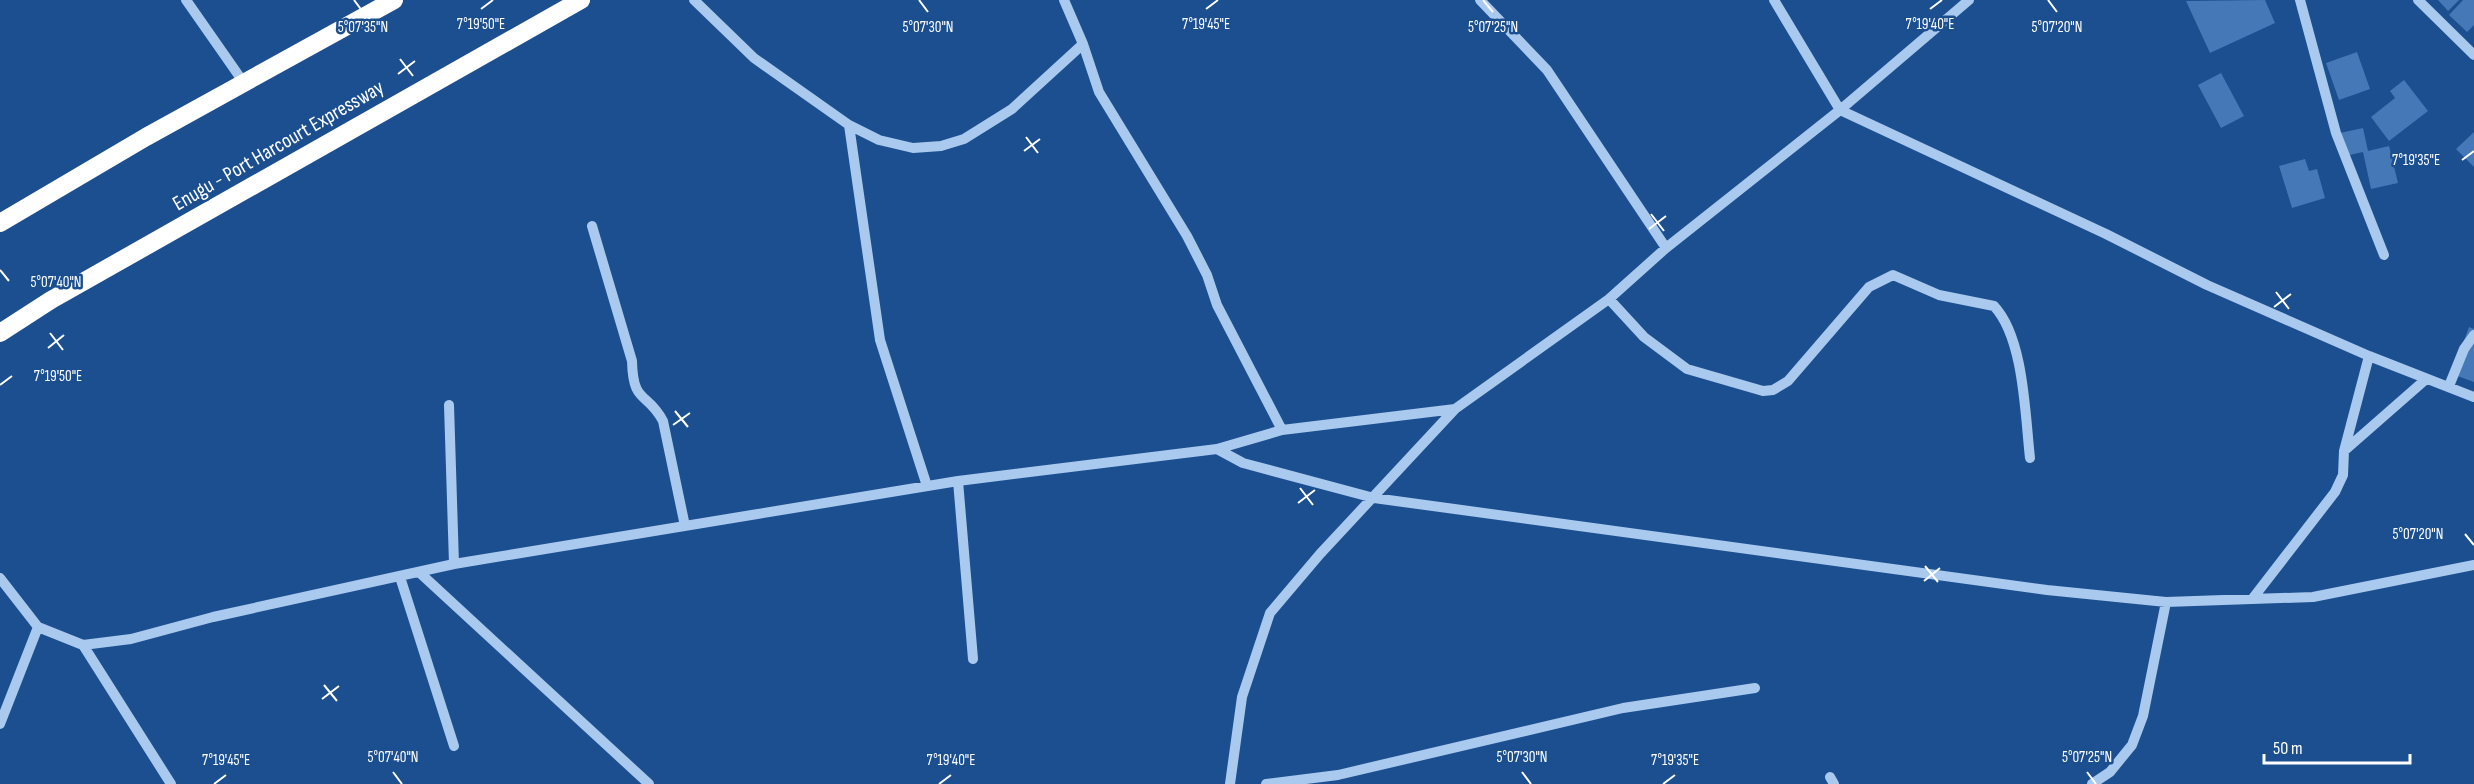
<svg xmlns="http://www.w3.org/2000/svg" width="2474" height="784" viewBox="0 0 2474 784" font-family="'Sofia Sans Condensed',sans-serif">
  <rect width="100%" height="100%" fill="#1b4f8f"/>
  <path fill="#4478b7" d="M 2265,0 L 2275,23 L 2210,53 L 2186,1 Z
    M 2438,0 L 2459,0 L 2448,11 Z
    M 2463,0 L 2474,0 L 2474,25 L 2467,32 L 2449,15 Z
    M 2357,52 L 2370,89 L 2339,100 L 2326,63 Z
    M 2221,73 L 2244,116 L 2221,128 L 2198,85 Z
    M 2404,80 L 2428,111 L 2389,141 L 2371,117 L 2395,98 L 2390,91 Z
    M 2363,128 L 2368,151 L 2389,146 L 2398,183 L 2371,189 L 2363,152 L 2345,156 L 2340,133 Z
    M 2474,132 L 2474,167 L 2456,149 Z
    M 2305,159 L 2309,171 L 2317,169 L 2325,198 L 2292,208 L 2279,166 Z
    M 2469,327 L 2474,329 L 2474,382 L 2452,374 Z"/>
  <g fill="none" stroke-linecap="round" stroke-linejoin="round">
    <path stroke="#a9c9ee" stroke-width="10" d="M 186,0 L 244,83
      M 694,0 L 754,58 L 849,125 L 879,140 L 913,148 L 941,146 L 964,139 L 1012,109 L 1083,44
      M 1064,0 L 1083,44 L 1099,92 L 1187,236 L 1207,275 L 1217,305 L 1282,430
      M 1480,0 L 1547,70 L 1666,248
      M 1774,0 L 1840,110 L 2106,234 L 2207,285 L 2369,356 L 2474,397
      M 2300,0 L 2336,133 L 2384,255
      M 2418,0 L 2474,55
      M 849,125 L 880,340 L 927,486
      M 592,226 L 632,361 C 633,405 647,391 663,421 L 685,526
      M 1609,299 L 1644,337 L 1687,369 L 1763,391 L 1773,390 L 1788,381 L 1869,287 L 1893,275 L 1939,295 L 1994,306 C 2024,338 2025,414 2030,458
      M 2449,386 L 2464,349 L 2474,335
      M 449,405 L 454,564
      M 1217,449 L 1243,463 L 1374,498 L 2047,590 L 2166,602 L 2313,597 L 2474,565
      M 2344,451 L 2425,380
      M 958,481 L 973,659
      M 420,573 L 649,784
      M 400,577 L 454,746
      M 0,578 L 38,627 L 83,645 L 131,639 L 213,617 L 454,564 L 958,481 L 1217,449 L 1282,430 L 1455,409
      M 2253,598 L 2335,492 L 2343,475 L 2344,451 L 2369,356
      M 83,645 L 171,784
      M 0,724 L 38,627
      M 1830,777 L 1834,784
      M 1230,784 L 1242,697 L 1270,613 L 1320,554 L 1455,409 L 1609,299 L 1666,248 L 1840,110 L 1969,0
      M 1266,784 L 1338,775 L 1623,708 L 1755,688
      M 2092,784 L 2110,772 L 2132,745 L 2143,716 L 2166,602"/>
    <path stroke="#fff" stroke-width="18" d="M 0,223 L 146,137 L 394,0
      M 0,333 L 51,300 L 581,0"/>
  </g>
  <path fill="none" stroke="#fff" stroke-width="2" d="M 354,0 L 363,12M 919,0 L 928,12M 1483,0 L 1493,12M 2048,0 L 2057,12M 481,9 L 493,0M 1206,9 L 1218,0M 1930,9 L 1942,0M 400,59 L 413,76M 398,74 L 415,61M 1026,137 L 1038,153M 1024,151 L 1040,139M 2462,160 L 2474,151M 1651,214 L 1664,231M 1649,229 L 1666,216M 0,270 L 9,281M 2276,292 L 2289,309M 2274,307 L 2291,294M 50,333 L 63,350M 48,348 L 64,335M 0,385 L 12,376M 675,411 L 688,427M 673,425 L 690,413M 1300,488 L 1313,505M 1298,503 L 1315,490M 2465,534 L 2474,545M 1925,566 L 1938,582M 1924,581 L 1940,568M 324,685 L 337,701M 322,699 L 339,686M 393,772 L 402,784M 1522,772 L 1531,784M 2087,772 L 2096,784M 214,784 L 226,775M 939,784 L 951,775M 1663,784 L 1675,775"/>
  <g text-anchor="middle" stroke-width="5" stroke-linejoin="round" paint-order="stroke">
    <g font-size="21" fill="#fff" stroke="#1b4f8f">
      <text transform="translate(278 145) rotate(-30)" y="7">Enugu - Port Harcourt Expressway</text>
    </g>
  </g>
  <g font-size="15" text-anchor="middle" fill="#fff" stroke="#1b4f8f" stroke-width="5" stroke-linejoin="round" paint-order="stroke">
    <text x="481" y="29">7°19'50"E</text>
    <text x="1206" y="29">7°19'45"E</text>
    <text x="1930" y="29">7°19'40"E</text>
    <text x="363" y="32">5°07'35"N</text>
    <text x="928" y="32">5°07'30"N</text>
    <text x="1493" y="32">5°07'25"N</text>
    <text x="2057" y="32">5°07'20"N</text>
    <text x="2416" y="165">7°19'35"E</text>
    <text x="56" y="287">5°07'40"N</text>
    <text x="58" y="381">7°19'50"E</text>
    <text x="2418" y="539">5°07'20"N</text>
    <text x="393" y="762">5°07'40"N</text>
    <text x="1522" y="762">5°07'30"N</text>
    <text x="2087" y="762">5°07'25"N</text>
    <text x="226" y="765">7°19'45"E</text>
    <text x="951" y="765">7°19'40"E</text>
    <text x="1675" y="765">7°19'35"E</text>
  </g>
  <path d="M2264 754v9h146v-9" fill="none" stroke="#ffffff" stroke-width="3"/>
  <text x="2273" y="754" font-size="18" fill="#ffffff" stroke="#1b4f8f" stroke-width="4.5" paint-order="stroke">50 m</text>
</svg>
